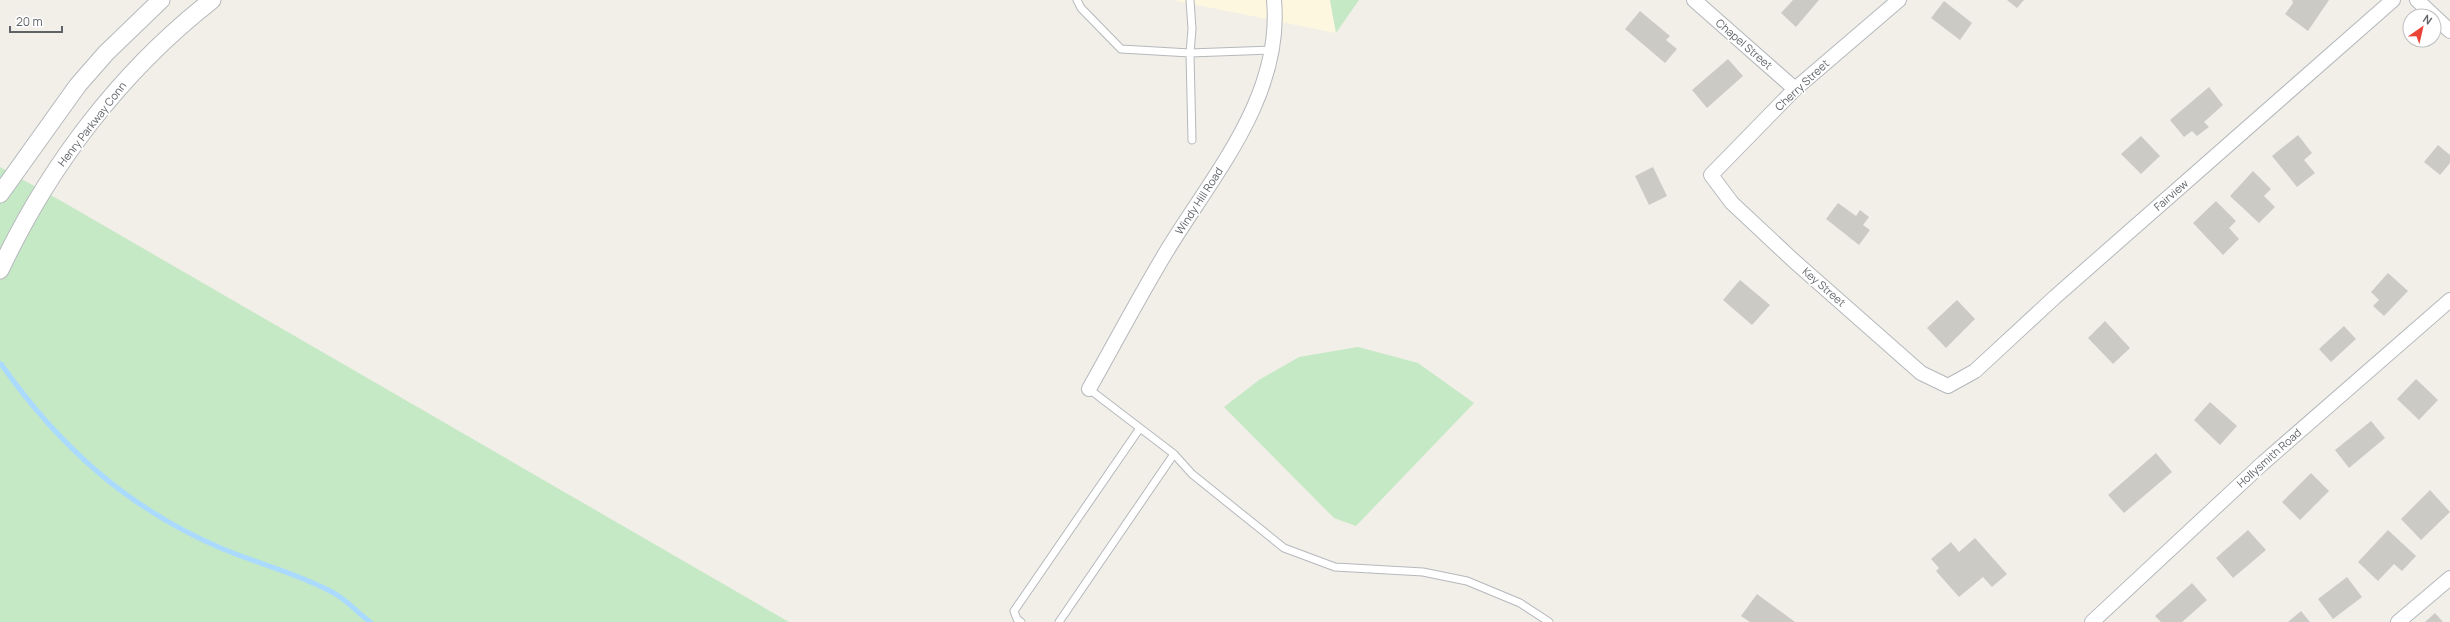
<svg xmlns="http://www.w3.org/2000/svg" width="2450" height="622" viewBox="0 0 2450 622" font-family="Manrope,sans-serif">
  <rect width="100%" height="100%" fill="#f1efe8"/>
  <path fill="#fef7e0" d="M 1172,0 L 1330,0 L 1336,33 Z"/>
  <path fill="#c5e8c5" d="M 1330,0 L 1359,0 L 1336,33 Z
    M 0,167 L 63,202 L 789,622 L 0,622 Z
    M 1358,347 L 1418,363 L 1474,403 L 1356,526 L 1334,518 L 1224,407 L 1259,380 L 1299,357 Z"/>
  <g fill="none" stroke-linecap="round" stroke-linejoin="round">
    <path stroke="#aadaff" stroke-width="5" d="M 1,364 C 59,446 128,509 223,549 C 259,564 297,573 332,592 C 346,599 358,613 370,622"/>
  </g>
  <path fill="#cccac5" d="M 1793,0 L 1819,0 L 1796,27 L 1781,13 Z
    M 2007,0 L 2024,0 L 2017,8 Z
    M 2292,0 L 2329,0 L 2308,31 L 2285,14 L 2293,3 Z
    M 1944,1 L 1972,23 L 1960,40 L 1931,18 Z
    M 1640,11 L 1670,36 L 1666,40 L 1677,49 L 1665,63 L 1625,29 Z
    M 1728,59 L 1743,76 L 1707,108 L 1692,90 Z
    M 2209,87 L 2223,105 L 2204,122 L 2209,127 L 2197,136 L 2192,131 L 2184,137 L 2170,120 Z
    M 2298,135 L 2312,153 L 2304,160 L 2315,173 L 2297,187 L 2272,156 Z
    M 2141,136 L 2160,156 L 2141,174 L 2121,154 Z
    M 2438,145 L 2450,155 L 2450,163 L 2440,175 L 2424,162 Z
    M 1653,167 L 1667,196 L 1649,205 L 1635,176 Z
    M 2253,171 L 2271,189 L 2264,196 L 2275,207 L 2259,223 L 2230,196 Z
    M 2216,201 L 2236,221 L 2229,228 L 2239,239 L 2223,255 L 2193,223 Z
    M 1838,203 L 1856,216 L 1860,210 L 1869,217 L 1863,225 L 1870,230 L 1859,245 L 1826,219 Z
    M 2388,273 L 2408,291 L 2384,316 L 2373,306 L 2379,300 L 2371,292 Z
    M 1740,280 L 1770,305 L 1752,325 L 1723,300 Z
    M 1957,300 L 1975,319 L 1946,348 L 1927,328 Z
    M 2105,321 L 2130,348 L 2113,364 L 2088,338 Z
    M 2344,326 L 2356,339 L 2331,362 L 2319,349 Z
    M 2416,379 L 2438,400 L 2419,420 L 2397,399 Z
    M 2210,402 L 2237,426 L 2220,445 L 2194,420 Z
    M 2371,421 L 2385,438 L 2349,468 L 2335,450 Z
    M 2156,453 L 2172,472 L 2124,513 L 2108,495 Z
    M 2311,473 L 2329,491 L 2300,520 L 2282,502 Z
    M 2430,490 L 2450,512 L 2421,540 L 2401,519 Z
    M 2248,530 L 2266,550 L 2233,578 L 2216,558 Z
    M 2388,530 L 2416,556 L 2402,571 L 2394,564 L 2378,581 L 2358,562 Z
    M 1975,538 L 2007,574 L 1992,587 L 1983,577 L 1959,597 L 1936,571 L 1939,568 L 1931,559 L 1951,542 L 1959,552 Z
    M 2347,577 L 2362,597 L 2333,619 L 2318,599 Z
    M 2192,583 L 2207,600 L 2182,622 L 2161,622 L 2155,616 Z
    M 1757,594 L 1795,622 L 1750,622 L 1741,616 Z
    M 2301,611 L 2310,622 L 2288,622 Z
    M 2435,613 L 2443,622 L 2425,622 Z"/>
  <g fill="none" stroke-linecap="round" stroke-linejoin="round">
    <defs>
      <path id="service" d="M 1077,0 L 1081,8 L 1121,49 L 1190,53 L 1272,50
        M 1190,0 L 1192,29 L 1190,53 L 1192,140
        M 1174,454 L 1192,474 L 1284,548 L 1335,567 L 1423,572 L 1467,581 L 1520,603 L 1549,622
        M 1021,622 L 1017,619 L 1014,611 L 1140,428 L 1089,389
        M 1059,622 L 1174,454 L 1140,428"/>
      <path id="minor" d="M 1694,0 L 1795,89
        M 1899,0 L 1795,89 L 1711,175 L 1732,203 L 1794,261 L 1921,373 L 1948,386 L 1975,371 L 2055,297 L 2393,0
        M 2417,0 L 2434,16
        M 2434,16 L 2450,31
        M 1089,389 C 1115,343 1140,295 1168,249 C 1214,174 1283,95 1274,0
        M 2092,622 L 2263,463 L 2450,300
        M 2398,622 L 2450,578"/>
      <path id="tertiary" d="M 0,194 L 78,85 L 106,53 L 161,0
        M 0,270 C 49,166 120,72 212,0"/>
    </defs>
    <use href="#service" stroke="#b5b8bc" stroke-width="9"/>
    <use href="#minor" stroke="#b5b8bc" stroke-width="16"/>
    <use href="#tertiary" stroke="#b5b8bc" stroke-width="19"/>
    <use href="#service" stroke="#fff" stroke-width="7"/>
    <use href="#minor" stroke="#fff" stroke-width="14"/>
    <use href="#tertiary" stroke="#fff" stroke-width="17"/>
  </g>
  <g text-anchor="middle" stroke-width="3" stroke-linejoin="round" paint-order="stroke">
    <g font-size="11" fill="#5f6368" stroke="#fff">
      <text transform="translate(1744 44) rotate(41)" y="4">Chapel Street</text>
      <text transform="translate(1802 85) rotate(-43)" y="4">Cherry Street</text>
      <text transform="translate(92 124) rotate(-52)" y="4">Henry Parkway Conn</text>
      <text transform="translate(2171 195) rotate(-41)" y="4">Fairview</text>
      <text transform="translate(1199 201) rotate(-57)" y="4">Windy Hill Road</text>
      <text transform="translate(1824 287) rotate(41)" y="4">Key Street</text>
      <text transform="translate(2269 458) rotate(-42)" y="4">Hollysmith Road</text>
    </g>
  </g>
  <g transform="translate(2422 28) rotate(34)"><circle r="19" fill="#ffffff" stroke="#bfc1c3"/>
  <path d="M0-3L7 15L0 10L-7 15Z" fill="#ea4335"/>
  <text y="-6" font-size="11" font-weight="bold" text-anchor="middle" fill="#5f6368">N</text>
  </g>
  <path d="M10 26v6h52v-6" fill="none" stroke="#5f6368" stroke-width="2"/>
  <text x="16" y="26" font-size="12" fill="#5f6368" stroke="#ffffff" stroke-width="3" paint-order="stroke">20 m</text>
</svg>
